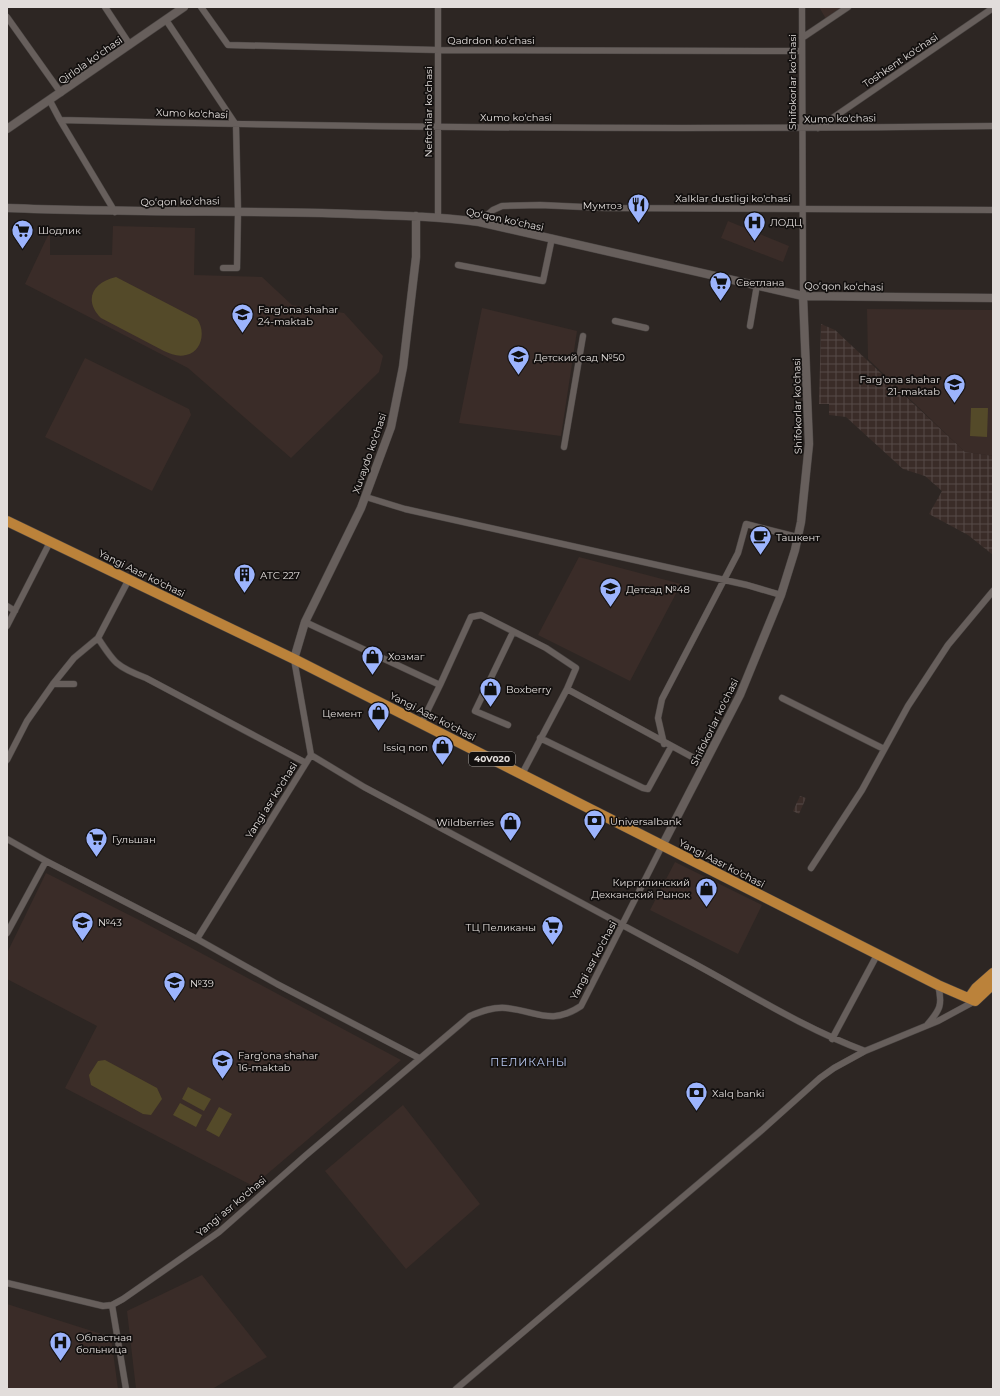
<svg xmlns="http://www.w3.org/2000/svg" width="1000" height="1396" viewBox="0 0 1000 1396" font-family="Montserrat,sans-serif">
  <defs>
    <pattern id="industrial-grid" width="8" height="8" patternUnits="userSpaceOnUse"><rect width="8" height="8" fill="#3a2c28"/><path d="M0 4h8M4 0v8" fill="none" stroke="#564a47"/></pattern>
  </defs>
  <rect width="100%" height="100%" fill="#2d2623"/>
  <path fill="#3a2c28" d="M 819,7 L 844,7 L 826,19 Z
    M 728,221 L 789,246 L 783,262 L 721,238 Z
    M 113,226 L 195,228 L 194,275 L 262,277 L 292,305 L 344,313 L 383,356 L 379,372 L 291,458 L 188,368 L 25,284 L 50,231 L 50,255 L 112,255 Z
    M 482,308 L 577,331 L 561,436 L 459,423 Z
    M 867,309 L 993,310 L 993,456 L 965,452 L 868,359 Z
    M 85,358 L 189,409 L 191,415 L 152,491 L 45,437 Z
    M 579,557 L 681,584 L 630,681 L 538,635 Z
    M 675,862 L 762,905 L 738,954 L 650,910 Z
    M 46,873 L 143,922 L 401,1060 L 253,1186 L 65,1088 L 97,1026 L 7,979 L 7,953 Z
    M 403,1105 L 480,1204 L 406,1269 L 325,1171 Z
    M 202,1275 L 267,1357 L 212,1389 L 136,1389 L 127,1311 Z
    M 7,1304 L 111,1337 L 118,1389 L 7,1389 Z"/>
  <path fill="url(#industrial-grid)" d="M 821,324 L 835,330 L 965,452 L 993,456 L 993,555 L 968,535 L 929,514 L 942,491 L 925,476 L 903,469 L 846,417 L 829,415 L 829,404 L 819,404 Z
    M 800,796 L 806,798 L 799,814 L 793,811 Z"/>
  <path fill="#544a29" d="M 116,277 L 197,319 C 206,331 202,352 186,355 C 178,357 171,354 164,351 L 101,318 C 83,300 93,282 116,277 Z
    M 971,408 L 988,408 L 987,437 L 970,436 Z
    M 105,1060 L 157,1088 L 162,1099 L 151,1115 L 143,1114 L 91,1085 L 89,1075 L 98,1061 Z
    M 188,1087 L 211,1099 L 204,1111 L 182,1099 Z
    M 180,1103 L 202,1115 L 196,1127 L 173,1115 Z
    M 219,1107 L 232,1114 L 219,1137 L 206,1130 Z"/>
  <g fill="none" stroke-linecap="round" stroke-linejoin="round">
    <defs>
      <path id="minor" d="M 105,7 L 130,45
        M 201,7 L 228,45 L 438,50 L 801,51
        M 802,7 L 803,296
        M 7,17 L 61,93
        M 166,20 L 236,125 L 238,211 L 237,268 L 223,268
        M 802,38 L 848,7
        M 50,101 L 60,120 C 371,128 682,130 993,126
        M 60,120 L 115,212
        M 818,128 L 993,8
        M 438,217 L 438,7
        M 479,222 L 493,210 L 502,206 L 540,205 L 606,208 L 993,210
        M 458,265 L 543,281 L 552,238
        M 615,321 L 646,328
        M 750,326 L 757,285
        M 564,447 L 583,336
        M 366,497 L 405,509 L 747,585 L 781,595
        M 7,606 L 15,611
        M 305,622 L 440,685 L 471,617 L 481,615 L 546,648 L 576,668 L 567,689 L 705,764
        M 7,626 L 50,542
        M 98,638 C 114,663 117,667 146,678 L 306,763
        M 53,684 L 74,684
        M 782,698 L 884,749
        M 421,724 L 440,685
        M 508,725 L 475,711 L 513,632
        M 540,738 L 643,788 L 648,789 L 671,747
        M 664,744 L 658,718 L 662,699 L 738,553 L 746,524 L 797,537
        M 311,755 L 364,787 C 469,843 575,899 680,956 C 741,988 800,1027 865,1051
        M 7,760 L 27,721 L 53,684 L 74,658 L 98,638 L 129,579
        M 522,774 L 567,689
        M 7,839 L 46,861 L 197,939 L 277,984 L 419,1058
        M 811,868 L 862,790 L 908,706 L 948,645 L 993,591
        M 7,933 L 46,861
        M 197,939 L 311,755 L 294,659
        M 927,1025 C 940,1010 943,1005 938,985
        M 832,1039 L 877,955
        M 7,1283 L 103,1306 L 112,1305 L 123,1299 L 219,1232 L 305,1156 L 470,1016 C 482,1011 493,1007 506,1008 C 537,1011 551,1026 581,1006 L 662,846
        M 112,1305 L 126,1389
        M 456,1389 L 762,1130 L 820,1078 L 834,1068 L 865,1051 L 938,1021 L 975,1001"/>
      <path id="tertiary" d="M 7,129 L 184,7
        M 7,208 C 112,212 217,211 322,213 C 374,215 426,215 479,222 L 803,296 L 993,298
        M 294,659 L 305,622 L 361,508 L 391,427 L 403,367 L 416,257 L 416,216
        M 662,846 L 740,695 L 781,595 L 795,550 L 801,522 L 809,444 L 803,296"/>
      <path id="primary" d="M 7,521 L 294,659 L 938,985 L 975,1001 L 993,984
        M 969,998 L 976,988 L 993,973"/>
    </defs>
    <use href="#minor" stroke="#4a4543" stroke-width="7"/>
    <use href="#tertiary" stroke="#4a4543" stroke-width="9"/>
    <use href="#primary" stroke="#4a4543" stroke-width="11"/>
    <use href="#minor" stroke="#675f5c" stroke-width="6"/>
    <use href="#tertiary" stroke="#675f5c" stroke-width="8"/>
    <use href="#primary" stroke="#bb823a" stroke-width="10"/>
  </g>
  <defs>
    <symbol id="restaurant-pin" viewBox="-11 -11 22 30"><path d="M0 17L-7.5 6A9.5 9.5 0 1 1 7.5 6Z" fill="#9cb4fd" stroke="#13100f"/><path d="M-5-6h1v4h1v-4h1v4h1v-4h1v5L-1.5 .5V6h-2V.5L-5-1ZM5-6V6H3V1.5H1.5Q1.5-4 5-6Z" fill="#111"/></symbol>
    <symbol id="hospital-pin" viewBox="-11 -11 22 30"><path d="M0 17L-7.5 6A9.5 9.5 0 1 1 7.5 6Z" fill="#9cb4fd" stroke="#13100f"/><path d="M-5-5h3v3.5h4V-5h3V5h-3V1.5h-4V5h-3Z" fill="#111"/></symbol>
    <symbol id="supermarket-pin" viewBox="-11 -11 22 30"><path d="M0 17L-7.5 6A9.5 9.5 0 1 1 7.5 6Z" fill="#9cb4fd" stroke="#13100f"/><path d="M-6-5.5h2.5l.6 2H6L4.5 2H-2.5L-4.4-4H-6ZM-1.5 3.2a1.3 1.3 0 1 0 .1 0ZM3 3.2a1.3 1.3 0 1 0 .1 0Z" fill="#111"/></symbol>
    <symbol id="school-pin" viewBox="-11 -11 22 30"><path d="M0 17L-7.5 6A9.5 9.5 0 1 1 7.5 6Z" fill="#9cb4fd" stroke="#13100f"/><path d="M0-5L7-2L0 1L-7-2ZM-4 1L0 2.5L4 1V4Q0 6-4 4Z" fill="#111"/></symbol>
    <symbol id="cafe-pin" viewBox="-11 -11 22 30"><path d="M0 17L-7.5 6A9.5 9.5 0 1 1 7.5 6Z" fill="#9cb4fd" stroke="#13100f"/><path d="M-5.5-4.5H6V0H3Q3 3.5 0 3.5H-2.5Q-5.5 3.5-5.5 0ZM3-3.2v2h1.7v-2ZM-6 4.5H4V6H-6Z" fill="#111"/></symbol>
    <symbol id="building-pin" viewBox="-11 -11 22 30"><path d="M0 17L-7.5 6A9.5 9.5 0 1 1 7.5 6Z" fill="#9cb4fd" stroke="#13100f"/><path d="M-4-6H4V6H1V3H-1V6H-4ZM-2.5-4.3h1.7v1.8h-1.7ZM.8-4.3h1.7v1.8H.8ZM-2.5-1h1.7V.8h-1.7ZM.8-1h1.7V.8H.8Z" fill="#111"/></symbol>
    <symbol id="shop-pin" viewBox="-11 -11 22 30"><path d="M0 17L-7.5 6A9.5 9.5 0 1 1 7.5 6Z" fill="#9cb4fd" stroke="#13100f"/><path d="M-5-2.5h2.3a2.7 3.5 0 0 1 5.4 0H5L5.5 6h-11ZM-1.5-2.5h3a1.5 2.3 0 0 0-3 0Z" fill="#111"/></symbol>
    <symbol id="bank-pin" viewBox="-11 -11 22 30"><path d="M0 17L-7.5 6A9.5 9.5 0 1 1 7.5 6Z" fill="#9cb4fd" stroke="#13100f"/><path d="M-6-4H6V4H-6ZM0-2.3a2.3 2.3 0 1 0 0 4.6a2.3 2.3 0 1 0 0-4.6Z" fill="#111"/></symbol>
  </defs>
  <g fill-rule="evenodd">
    <use href="#restaurant-pin" x="626" y="192" width="25" height="34"/>
    <use href="#hospital-pin" x="742" y="210" width="25" height="34"/>
    <use href="#supermarket-pin" x="10" y="218" width="25" height="34"/>
    <use href="#supermarket-pin" x="708" y="270" width="25" height="34"/>
    <use href="#school-pin" x="230" y="302" width="25" height="34"/>
    <use href="#school-pin" x="506" y="344" width="25" height="34"/>
    <use href="#school-pin" x="942" y="372" width="25" height="34"/>
    <use href="#cafe-pin" x="748" y="524" width="25" height="34"/>
    <use href="#building-pin" x="232" y="562" width="25" height="34"/>
    <use href="#school-pin" x="598" y="576" width="25" height="34"/>
    <use href="#shop-pin" x="360" y="644" width="25" height="34"/>
    <use href="#shop-pin" x="478" y="676" width="25" height="34"/>
    <use href="#shop-pin" x="366" y="700" width="25" height="34"/>
    <use href="#shop-pin" x="430" y="734" width="25" height="34"/>
    <use href="#bank-pin" x="582" y="808" width="25" height="34"/>
    <use href="#shop-pin" x="498" y="810" width="25" height="34"/>
    <use href="#supermarket-pin" x="84" y="826" width="25" height="34"/>
    <use href="#shop-pin" x="694" y="876" width="25" height="34"/>
    <use href="#school-pin" x="70" y="910" width="25" height="34"/>
    <use href="#supermarket-pin" x="540" y="914" width="25" height="34"/>
    <use href="#school-pin" x="162" y="970" width="25" height="34"/>
    <use href="#school-pin" x="210" y="1048" width="25" height="34"/>
    <use href="#bank-pin" x="684" y="1080" width="25" height="34"/>
    <use href="#hospital-pin" x="48" y="1330" width="25" height="34"/>
  </g>
  <g text-anchor="middle" stroke-width="3.5" stroke-linejoin="round" paint-order="stroke">
    <rect fill="#13100f" stroke="#a4a09e" stroke-width="1" x="469" y="752" width="46" height="14" rx="3"/>
    <g font-size="9" font-weight="bold" fill="#e2dddb">
      <text x="492" y="762">40V020</text>
    </g>
    <g font-size="10" fill="#e2dddb" stroke="#13100f">
      <text x="491" y="44">Qadrdon koʻchasi</text>
      <text transform="translate(90 60) rotate(-35)" y="4">Qirlola koʻchasi</text>
      <text transform="translate(900 60) rotate(-34)" y="4">Toshkent ko'chasi</text>
      <text transform="translate(792 82) rotate(-90)" y="4">Shifokorlar ko'chasi</text>
      <text transform="translate(428 112) rotate(-90)" y="4">Neftchilar ko'chasi</text>
      <text transform="translate(192 113) rotate(2)" y="4">Xumo ko'chasi</text>
      <text x="516" y="121">Xumo ko'chasi</text>
      <text transform="translate(840 118) rotate(-1)" y="4">Xumo ko'chasi</text>
      <text x="733" y="202">Xalklar dustligi ko'chasi</text>
      <text transform="translate(180 201) rotate(-1)" y="4">Qoʻqon koʻchasi</text>
      <text transform="translate(505 219) rotate(12)" y="4">Qoʻqon koʻchasi</text>
      <text transform="translate(844 286) rotate(1)" y="4">Qoʻqon koʻchasi</text>
      <text transform="translate(797 406) rotate(-91)" y="4">Shifokorlar ko'chasi</text>
      <text transform="translate(369 453) rotate(-71)" y="4">Xuvaydo ko'chasi</text>
      <text transform="translate(142 573) rotate(26)" y="4">Yangi Aasr ko'chasi</text>
      <text transform="translate(433 716) rotate(27)" y="4">Yangi Aasr ko'chasi</text>
      <text transform="translate(714 722) rotate(-64)" y="4">Shifokorlar ko'chasi</text>
      <text transform="translate(271 800) rotate(-58)" y="4">Yangi asr ko'chasi</text>
      <text transform="translate(722 863) rotate(27)" y="4">Yangi Aasr ko'chasi</text>
      <text transform="translate(593 960) rotate(-62)" y="4">Yangi asr ko'chasi</text>
      <text transform="translate(231 1206) rotate(-40)" y="4">Yangi asr ko'chasi</text>
    </g>
    <g font-size="10" fill="#e2dddb" stroke="#13100f" text-anchor="start">
      <text x="622" y="209" text-anchor="end">Mумтоз</text>
      <text x="770" y="226">ЛОДЦ</text>
      <text x="38" y="234">Шодлик</text>
      <text x="736" y="286">Светлана</text>
      <text x="258" y="313">Farg'ona shahar<tspan x="258" dy="12">24-maktab</tspan></text>
      <text x="534" y="361">Детский сад №50</text>
      <text x="940" y="383" text-anchor="end">Farg'ona shahar<tspan x="940" dy="12">21-maktab</tspan></text>
      <text x="776" y="541">Ташкент</text>
      <text x="260" y="579">АТС 227</text>
      <text x="626" y="593">Детсад №48</text>
      <text x="388" y="660">Хозмаг</text>
      <text x="506" y="693">Boxberry</text>
      <text x="362" y="717" text-anchor="end">Цемент</text>
      <text x="428" y="751" text-anchor="end">Issiq non</text>
      <text x="610" y="825">Universalbank</text>
      <text x="494" y="826" text-anchor="end">Wildberries</text>
      <text x="112" y="843">Гульшан</text>
      <text x="690" y="886" text-anchor="end">Киргилинский<tspan x="690" dy="12">Дехканский Рынок</tspan></text>
      <text x="98" y="926">№43</text>
      <text x="536" y="931" text-anchor="end">ТЦ Пеликаны</text>
      <text x="190" y="987">№39</text>
      <text x="238" y="1059">Farg'ona shahar<tspan x="238" dy="12">16-maktab</tspan></text>
      <text x="712" y="1097">Xalq banki</text>
      <text x="76" y="1341">Областная<tspan x="76" dy="12">больница</tspan></text>
    </g>
    <g font-size="11" letter-spacing="1" fill="#bdccf5" stroke="#13100f">
      <text x="529" y="1066">ПЕЛИКАНЫ</text>
    </g>
  </g>
  <rect width="1000" height="1396" fill="none" stroke="#e2dddb" stroke-width="16"/>
</svg>
